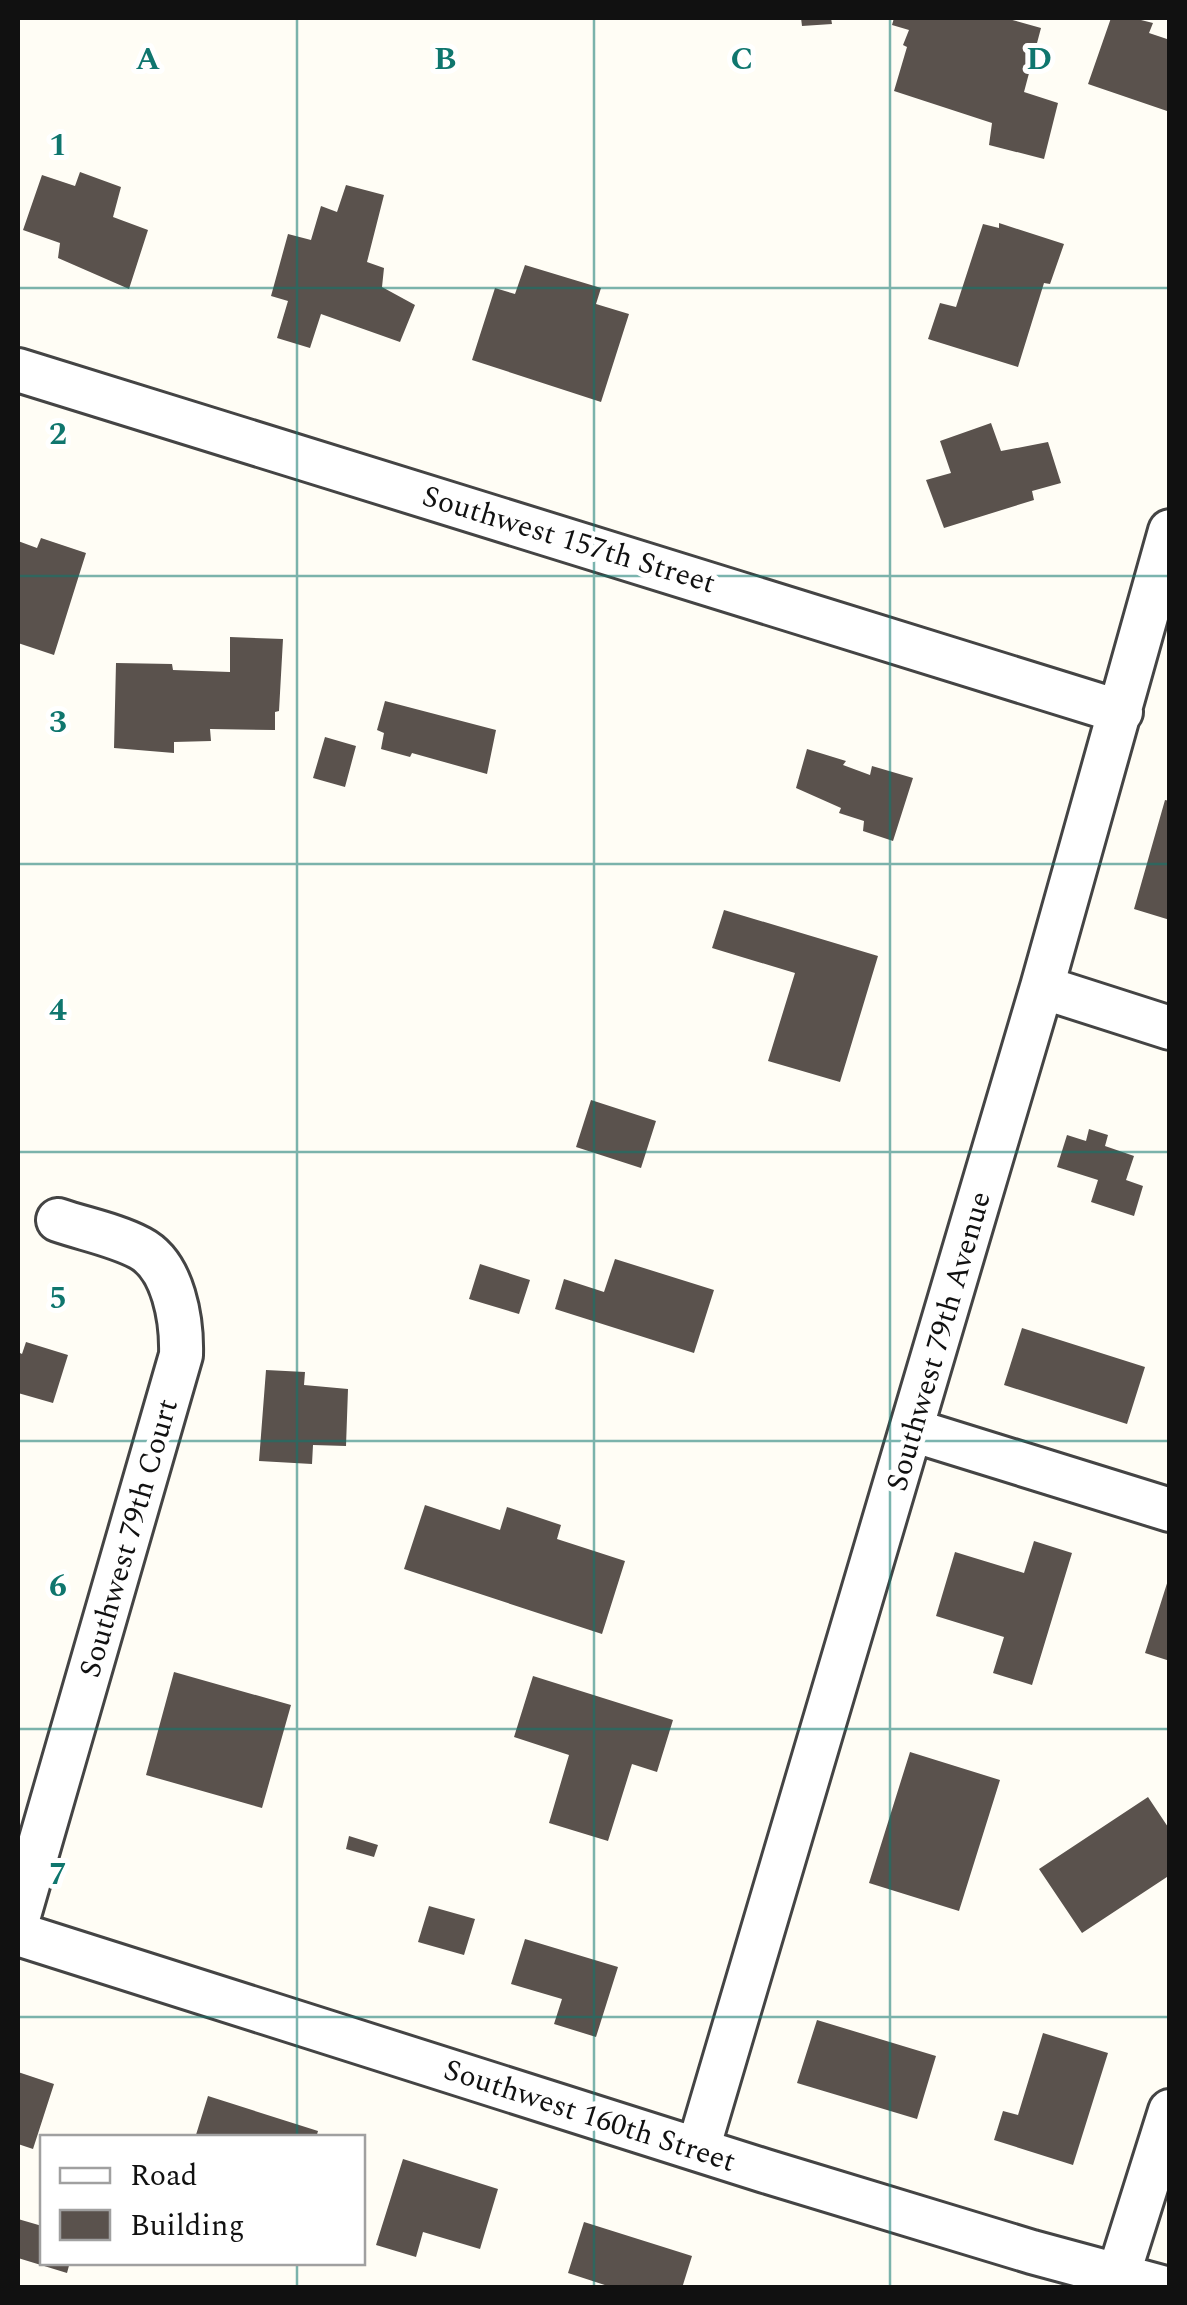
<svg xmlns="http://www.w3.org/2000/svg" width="1187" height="2305" viewBox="0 0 1187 2305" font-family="Spectral,serif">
  <rect width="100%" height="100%" fill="#fffdf5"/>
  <path fill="#5a524d" d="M 801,18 L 831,18 L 832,24 L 802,26 Z
    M 894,18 L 1005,18 L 1041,28 L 1024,92 L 1058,103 L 1044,159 L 989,145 L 992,123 L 894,91 L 907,47 L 903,45 L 909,30 L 892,25 Z
    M 1111,18 L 1133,18 L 1153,23 L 1149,33 L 1170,40 L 1170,112 L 1088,84 Z
    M 80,172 L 121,187 L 113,217 L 148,230 L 129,289 L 58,258 L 60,243 L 23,230 L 42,175 L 75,186 Z
    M 346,185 L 384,195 L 367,262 L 384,268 L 382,287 L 415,305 L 400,342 L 321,314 L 310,348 L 277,338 L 288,301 L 271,296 L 288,234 L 311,240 L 321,206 L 337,212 Z
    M 999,223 L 1064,244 L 1050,284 L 1044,283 L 1018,367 L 928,339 L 940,303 L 956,307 L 983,224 L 999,228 Z
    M 525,265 L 601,288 L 596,304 L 629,314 L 601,402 L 472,360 L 495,288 L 515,294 Z
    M 991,423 L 1001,451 L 1048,442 L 1061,483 L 1032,491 L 1034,500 L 944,528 L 926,480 L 951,473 L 940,441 Z
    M 41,538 L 86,553 L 54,655 L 18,643 L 18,541 L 37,548 Z
    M 230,637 L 283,639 L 279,711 L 275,712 L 275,730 L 210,729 L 211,741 L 174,742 L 174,753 L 114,748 L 116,663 L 172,664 L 173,670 L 230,672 Z
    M 385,701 L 496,730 L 487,774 L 412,753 L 410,757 L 381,749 L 384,733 L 377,730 Z
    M 325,737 L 356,746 L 345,787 L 313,778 Z
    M 807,749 L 846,761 L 843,765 L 870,775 L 872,766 L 913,778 L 893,841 L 863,831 L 864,821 L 839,813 L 841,808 L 796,788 Z
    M 1165,800 L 1170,801 L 1170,920 L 1134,909 Z
    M 724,910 L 878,956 L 840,1082 L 768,1061 L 795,973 L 712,948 Z
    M 591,1100 L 656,1121 L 641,1168 L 576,1147 Z
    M 1089,1129 L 1108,1135 L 1105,1146 L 1134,1156 L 1126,1180 L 1143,1186 L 1134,1216 L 1091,1202 L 1098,1180 L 1057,1167 L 1067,1135 L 1086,1141 Z
    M 615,1259 L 714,1290 L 694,1353 L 555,1309 L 564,1279 L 604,1292 Z
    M 480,1264 L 530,1280 L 519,1314 L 469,1299 Z
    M 1022,1328 L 1145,1367 L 1127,1424 L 1004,1385 Z
    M 26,1342 L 68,1355 L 53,1403 L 18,1393 L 18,1352 L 22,1354 Z
    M 266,1370 L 305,1372 L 304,1385 L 348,1389 L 346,1446 L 313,1445 L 312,1464 L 259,1461 Z
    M 425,1505 L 500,1530 L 507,1507 L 561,1525 L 557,1539 L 625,1561 L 602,1634 L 404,1569 Z
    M 1034,1541 L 1072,1553 L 1032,1685 L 993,1673 L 1004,1637 L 936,1616 L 955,1552 L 1024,1573 Z
    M 1169,1577 L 1170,1577 L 1170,1661 L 1145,1653 Z
    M 174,1672 L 291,1705 L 262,1808 L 146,1775 Z
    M 533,1676 L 673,1720 L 657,1772 L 632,1764 L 608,1841 L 549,1823 L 569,1755 L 514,1737 Z
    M 910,1752 L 1000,1780 L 959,1911 L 869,1883 Z
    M 1148,1797 L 1170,1830 L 1170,1875 L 1082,1933 L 1039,1869 Z
    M 349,1836 L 378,1845 L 374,1857 L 346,1849 Z
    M 429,1906 L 475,1919 L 464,1955 L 418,1942 Z
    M 525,1939 L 618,1967 L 596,2037 L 554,2024 L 562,1999 L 511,1984 Z
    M 817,2020 L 936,2056 L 917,2119 L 797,2083 Z
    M 1043,2033 L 1108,2053 L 1073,2165 L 994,2140 L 1003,2111 L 1018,2115 Z
    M 18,2072 L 54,2084 L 33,2149 L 18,2144 Z
    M 208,2096 L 318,2131 L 316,2138 L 195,2138 Z
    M 403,2159 L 498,2189 L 480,2249 L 423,2232 L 416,2257 L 376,2245 Z
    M 18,2219 L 42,2226 L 42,2262 L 70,2262 L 67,2273 L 18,2258 Z
    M 584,2222 L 692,2256 L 682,2288 L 614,2288 L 568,2273 Z"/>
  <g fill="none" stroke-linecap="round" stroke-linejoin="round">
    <defs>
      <path id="minor" d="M 18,370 L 1121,712
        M 1042,987 L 1170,1028
        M 912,1430 L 1170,1510
        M 18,1919 L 181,1355 C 182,1321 174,1266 140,1248 C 116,1235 84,1229 58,1220
        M 18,1934 L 765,2171 L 1032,2252 L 1165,2288
        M 698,2149 L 1042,987 L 1170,531
        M 1118,2276 L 1170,2111"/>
    </defs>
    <use href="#minor" stroke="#444" stroke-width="48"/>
    <use href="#minor" stroke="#fff" stroke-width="42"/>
  </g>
  <path fill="none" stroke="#0f766e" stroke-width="2.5" stroke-opacity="0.55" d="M 297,18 L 297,2138M 594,18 L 594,2288M 890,18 L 890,2288M 18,288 L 1170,288M 18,576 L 1170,576M 18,864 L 1170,864M 18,1152 L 1170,1152M 18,1441 L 1170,1441M 18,1729 L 1170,1729M 18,2017 L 1170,2017M 297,2262 L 297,2288"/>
  <g text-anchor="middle" stroke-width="10" stroke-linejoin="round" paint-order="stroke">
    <g font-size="30" fill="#111" stroke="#fff">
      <text transform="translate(569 539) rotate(17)" y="10">Southwest 157th Street</text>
      <text transform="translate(938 1341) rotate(-74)" y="10">Southwest 79th Avenue</text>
      <text transform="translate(128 1538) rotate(-74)" y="10">Southwest 79th Court</text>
      <text transform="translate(590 2115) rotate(18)" y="10">Southwest 160th Street</text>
    </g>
  </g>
  <g font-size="32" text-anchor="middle" font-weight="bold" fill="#0f766e" stroke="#fff" stroke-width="10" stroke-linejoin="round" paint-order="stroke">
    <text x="148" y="69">A</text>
    <text x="445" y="69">B</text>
    <text x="742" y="69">C</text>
    <text x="1039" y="69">D</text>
    <text x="58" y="155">1</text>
    <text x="58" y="444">2</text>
    <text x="58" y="732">3</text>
    <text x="58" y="1020">4</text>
    <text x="58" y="1308">5</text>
    <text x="58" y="1596">6</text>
    <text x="58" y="1884">7</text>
  </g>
  <rect width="1187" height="2305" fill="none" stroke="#111111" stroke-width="40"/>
  <rect x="40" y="2135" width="325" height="130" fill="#ffffff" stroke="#a0a0a0" stroke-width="2.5"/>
  <rect x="60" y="2168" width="50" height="15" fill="#ffffff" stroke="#a0a0a0" stroke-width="2.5"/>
  <text x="130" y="2185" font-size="30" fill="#111111">Road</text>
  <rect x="60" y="2210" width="50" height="30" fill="#5a524d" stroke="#a0a0a0" stroke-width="2.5"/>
  <text x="130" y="2235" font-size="30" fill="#111111">Building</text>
</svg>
